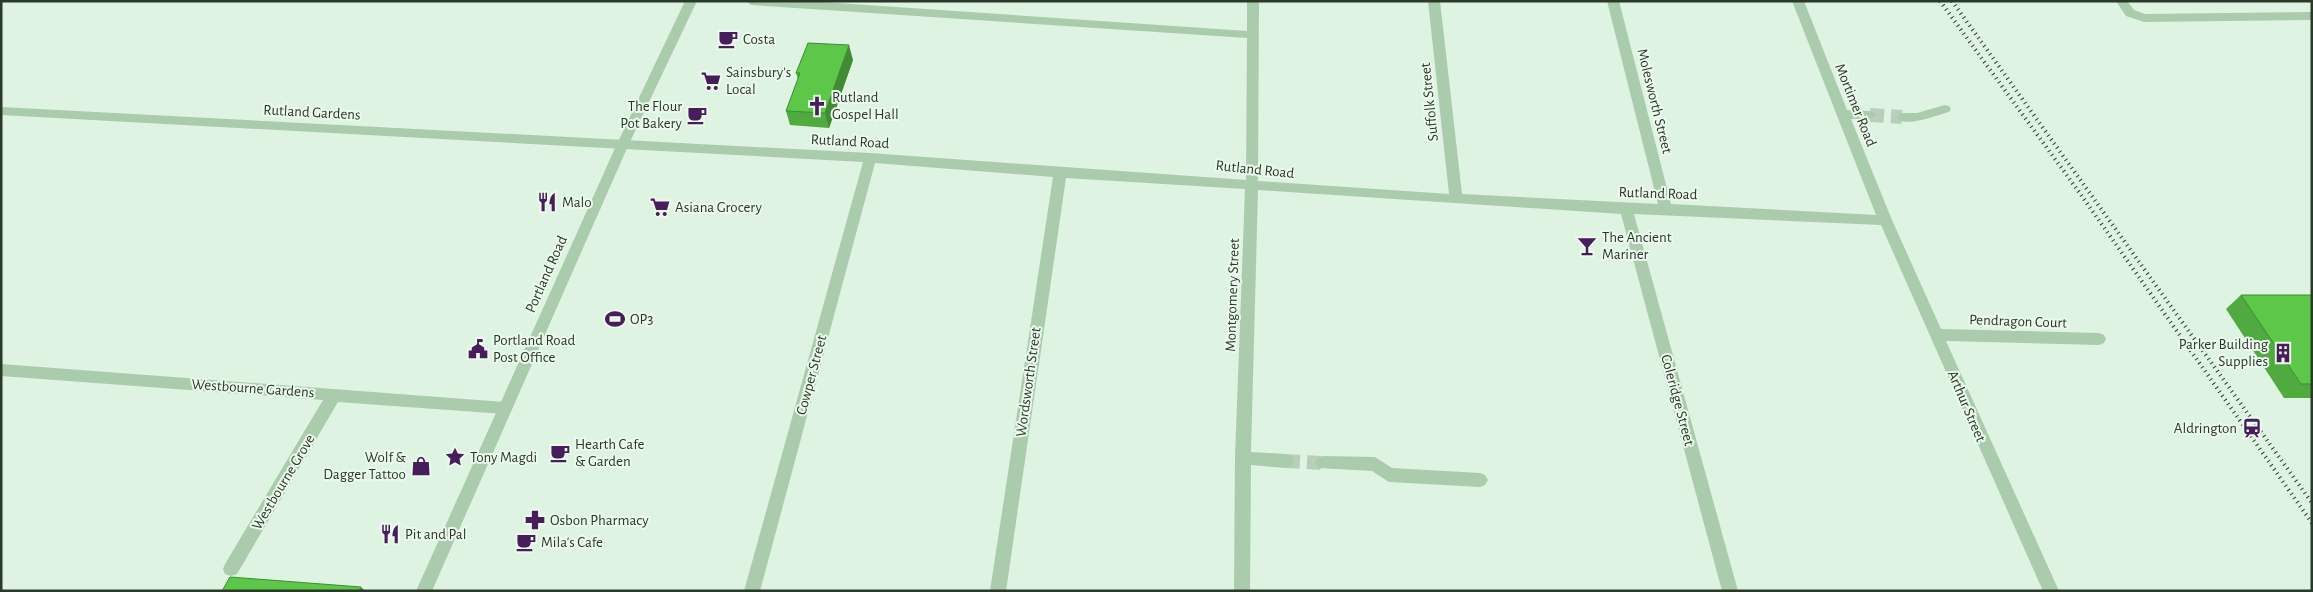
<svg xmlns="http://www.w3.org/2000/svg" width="2313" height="592" viewBox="0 0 2313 592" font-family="'Alegreya Sans',sans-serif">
  <rect width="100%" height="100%" fill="#def3e1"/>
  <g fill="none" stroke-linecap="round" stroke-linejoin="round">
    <path stroke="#bacebc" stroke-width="14" stroke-dasharray="14 7" stroke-linecap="butt" d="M 1870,115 L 1902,117
      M 1286,461 L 1323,463"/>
    <path fill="#aaccac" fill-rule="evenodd" d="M 746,1 L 808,1 L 1247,31 L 1247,1 L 1259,1 L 1258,181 L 1449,194 L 1428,1 L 1440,1 L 1462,194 L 1658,204 L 1607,1 L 1619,1 L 1671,204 L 1876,215 L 1792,1 L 1804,1 L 1847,110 L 1870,111 L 1876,115 L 1870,119 L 1851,119 L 1892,220 L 1941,329 L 2099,333 L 2104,335 L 2106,339 L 2104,343 L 2099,345 L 1946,341 L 2059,591 L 2043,591 L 1881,225 L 1634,214 L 1738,591 L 1722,591 L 1621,214 L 1258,190 L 1251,452 L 1286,454 L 1291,456 L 1294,461 L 1291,466 L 1286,468 L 1251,465 L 1250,591 L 1234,591 L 1235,458 L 1245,189 L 1066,178 L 1006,591 L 990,591 L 1053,177 L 875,163 L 760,591 L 744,591 L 863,162 L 1,115 L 1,107 L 870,153 L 1246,180 L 1247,38 L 751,5 Z
      M 2116,1 L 2127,1 L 2134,10 L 2145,14 L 2312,12 L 2312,20 L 2144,22 L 2126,16 Z
      M 1945,105 L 1949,106 L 1951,109 L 1949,112 C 1937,115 1904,129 1896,117 L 1902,113 L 1917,113 Z
      M 1,364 L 504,402 L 509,404 L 511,408 L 509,412 L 504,414 L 338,402 L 237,574 L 231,576 L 225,574 L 223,569 L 225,564 L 323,400 L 1,376 Z
      M 1323,456 L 1375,457 L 1392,468 L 1480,473 L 1485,475 L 1488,480 L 1485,485 L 1480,487 L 1389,482 L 1372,471 L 1318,468 L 1315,463 L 1318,458 Z"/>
    <path fill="#aaccac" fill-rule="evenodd" d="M 685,1 L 697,1 L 628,146 L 432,591 L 416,591 L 616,146 Z"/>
    <path stroke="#2b392a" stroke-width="4" stroke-dasharray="1 4" stroke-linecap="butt" d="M 1940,1 L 2079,192 L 2312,523
      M 1952,1 L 2312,503"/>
  </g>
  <path fill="#4fab3f" d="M 853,60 L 829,128 L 790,125 L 786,111 L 798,79 L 796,73 Z
    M 2241,295 L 2312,295 L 2312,398 L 2284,398 L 2226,309 Z"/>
  <path fill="#408b33" d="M 849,45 L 853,60 L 829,128 L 825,113 Z
    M 361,587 L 365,591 L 359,591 Z"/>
  <path fill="#5cc749" stroke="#408b33" d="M 808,43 L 849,45 L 825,113 L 786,111 L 800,73 L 796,73 Z
    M 2241,295 L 2312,295 L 2312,384 L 2301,384 Z
    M 230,577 L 361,587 L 359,591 L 222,591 Z"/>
  <defs>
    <symbol id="cafe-bare" viewBox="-9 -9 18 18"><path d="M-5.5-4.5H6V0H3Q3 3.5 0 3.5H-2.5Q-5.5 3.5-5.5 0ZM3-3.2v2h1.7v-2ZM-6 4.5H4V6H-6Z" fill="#471e5b" stroke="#ebfaed" stroke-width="2.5" paint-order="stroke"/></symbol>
    <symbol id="supermarket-bare" viewBox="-9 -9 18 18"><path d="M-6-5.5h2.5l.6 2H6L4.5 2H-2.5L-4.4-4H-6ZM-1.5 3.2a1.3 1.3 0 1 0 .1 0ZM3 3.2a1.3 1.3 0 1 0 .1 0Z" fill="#471e5b" stroke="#ebfaed" stroke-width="2.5" paint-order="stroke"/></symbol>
    <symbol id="church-bare" viewBox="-9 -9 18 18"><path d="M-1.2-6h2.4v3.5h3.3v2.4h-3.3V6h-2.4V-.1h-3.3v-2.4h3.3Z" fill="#471e5b" stroke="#ebfaed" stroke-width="2.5" paint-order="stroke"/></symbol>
    <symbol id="restaurant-bare" viewBox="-9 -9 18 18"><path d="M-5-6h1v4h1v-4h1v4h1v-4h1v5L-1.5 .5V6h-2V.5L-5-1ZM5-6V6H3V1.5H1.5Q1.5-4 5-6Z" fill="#471e5b" stroke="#ebfaed" stroke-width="2.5" paint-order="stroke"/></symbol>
    <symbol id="bar-bare" viewBox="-9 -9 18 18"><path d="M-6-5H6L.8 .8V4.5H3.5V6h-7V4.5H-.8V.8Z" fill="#471e5b" stroke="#ebfaed" stroke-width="2.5" paint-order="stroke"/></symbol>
    <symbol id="stadium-bare" viewBox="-9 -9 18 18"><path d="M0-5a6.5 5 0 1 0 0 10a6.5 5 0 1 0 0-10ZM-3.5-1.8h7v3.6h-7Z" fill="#471e5b" stroke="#ebfaed" stroke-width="2.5" paint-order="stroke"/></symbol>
    <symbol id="civic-bare" viewBox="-9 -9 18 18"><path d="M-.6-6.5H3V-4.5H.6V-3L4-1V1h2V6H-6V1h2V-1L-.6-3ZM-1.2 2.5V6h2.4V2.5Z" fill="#471e5b" stroke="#ebfaed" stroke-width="2.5" paint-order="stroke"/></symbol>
    <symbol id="building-bare" viewBox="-9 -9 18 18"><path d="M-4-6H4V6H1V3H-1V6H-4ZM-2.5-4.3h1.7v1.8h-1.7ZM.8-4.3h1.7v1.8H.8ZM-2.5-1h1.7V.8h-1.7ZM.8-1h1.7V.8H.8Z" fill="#471e5b" stroke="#ebfaed" stroke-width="2.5" paint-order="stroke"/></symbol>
    <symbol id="station-bare" viewBox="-9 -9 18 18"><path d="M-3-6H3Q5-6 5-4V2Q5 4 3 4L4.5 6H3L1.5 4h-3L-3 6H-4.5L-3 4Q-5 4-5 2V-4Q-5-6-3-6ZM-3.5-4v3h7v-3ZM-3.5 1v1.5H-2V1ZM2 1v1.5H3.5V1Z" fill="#471e5b" stroke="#ebfaed" stroke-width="2.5" paint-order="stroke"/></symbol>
    <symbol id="sight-bare" viewBox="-9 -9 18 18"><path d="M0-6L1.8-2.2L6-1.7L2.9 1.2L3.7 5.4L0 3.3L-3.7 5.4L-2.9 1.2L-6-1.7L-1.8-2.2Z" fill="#471e5b" stroke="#ebfaed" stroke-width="2.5" paint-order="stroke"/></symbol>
    <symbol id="shop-bare" viewBox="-9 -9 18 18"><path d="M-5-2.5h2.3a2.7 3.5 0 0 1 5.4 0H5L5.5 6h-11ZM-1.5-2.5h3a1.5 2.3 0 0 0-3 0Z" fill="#471e5b" stroke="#ebfaed" stroke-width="2.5" paint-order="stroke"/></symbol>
    <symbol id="pharmacy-bare" viewBox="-9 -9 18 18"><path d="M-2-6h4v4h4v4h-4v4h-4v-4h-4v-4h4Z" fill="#471e5b" stroke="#ebfaed" stroke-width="2.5" paint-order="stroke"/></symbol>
  </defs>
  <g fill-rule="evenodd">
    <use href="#cafe-bare" x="714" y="25" width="28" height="28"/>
    <use href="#supermarket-bare" x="697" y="67" width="28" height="28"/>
    <use href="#church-bare" x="803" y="92" width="28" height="28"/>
    <use href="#cafe-bare" x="683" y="101" width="28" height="28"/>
    <use href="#restaurant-bare" x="533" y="188" width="28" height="28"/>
    <use href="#supermarket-bare" x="646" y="193" width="28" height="28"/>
    <use href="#bar-bare" x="1573" y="232" width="28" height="28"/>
    <use href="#stadium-bare" x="601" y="305" width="28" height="28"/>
    <use href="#civic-bare" x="464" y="335" width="28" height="28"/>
    <use href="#building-bare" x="2269" y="339" width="28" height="28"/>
    <use href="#station-bare" x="2238" y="414" width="28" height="28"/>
    <use href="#cafe-bare" x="546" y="439" width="28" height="28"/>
    <use href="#sight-bare" x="441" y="443" width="28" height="28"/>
    <use href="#shop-bare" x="407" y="452" width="28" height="28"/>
    <use href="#pharmacy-bare" x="521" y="506" width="28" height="28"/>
    <use href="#restaurant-bare" x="376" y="520" width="28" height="28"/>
    <use href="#cafe-bare" x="512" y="528" width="28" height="28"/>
  </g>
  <g text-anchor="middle" stroke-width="4" stroke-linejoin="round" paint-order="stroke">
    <g font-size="15" fill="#2b392a" stroke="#ebfaed" text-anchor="start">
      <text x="743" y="44">Costa</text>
      <text x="726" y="77">Sainsbury's<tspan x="726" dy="17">Local</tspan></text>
      <text x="832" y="102">Rutland<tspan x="832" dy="17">Gospel Hall</tspan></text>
      <text x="682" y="111" text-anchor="end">The Flour<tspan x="682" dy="17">Pot Bakery</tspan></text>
      <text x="562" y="207">Malo</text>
      <text x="675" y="212">Asiana Grocery</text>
      <text x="1602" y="242">The Ancient<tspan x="1602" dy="17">Mariner</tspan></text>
      <text x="630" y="324">OP3</text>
      <text x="493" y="345">Portland Road<tspan x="493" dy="17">Post Office</tspan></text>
      <text x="2268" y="349" text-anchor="end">Parker Building<tspan x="2268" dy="17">Supplies</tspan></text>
      <text x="2237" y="433" text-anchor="end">Aldrington</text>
      <text x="575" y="449">Hearth Cafe<tspan x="575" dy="17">&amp; Garden</tspan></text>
      <text x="406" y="462" text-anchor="end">Wolf &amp;<tspan x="406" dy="17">Dagger Tattoo</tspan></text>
      <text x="470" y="462">Tony Magdi</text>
      <text x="550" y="525">Osbon Pharmacy</text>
      <text x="405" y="539">Pit and Pal</text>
      <text x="541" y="547">Mila's Cafe</text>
    </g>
    <g font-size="15" fill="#2b392a" stroke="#ebfaed">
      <text transform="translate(1655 101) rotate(76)" y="5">Molesworth Street</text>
      <text transform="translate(1429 102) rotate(-96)" y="5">Suffolk Street</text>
      <text transform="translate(1856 105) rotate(68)" y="5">Mortimer Road</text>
      <text transform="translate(312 112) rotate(3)" y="5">Rutland Gardens</text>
      <text transform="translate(850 141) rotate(3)" y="5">Rutland Road</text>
      <text transform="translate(1255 169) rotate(6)" y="5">Rutland Road</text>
      <text transform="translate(1658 193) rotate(2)" y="5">Rutland Road</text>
      <text transform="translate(546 274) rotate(-66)" y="5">Portland Road</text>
      <text transform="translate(1232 295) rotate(-88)" y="5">Montgomery Street</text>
      <text transform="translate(2018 321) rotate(2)" y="5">Pendragon Court</text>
      <text transform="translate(811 375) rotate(-75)" y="5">Cowper Street</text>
      <text transform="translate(1028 382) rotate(-82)" y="5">Wordsworth Street</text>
      <text transform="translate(253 388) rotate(4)" y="5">Westbourne Gardens</text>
      <text transform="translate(1678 400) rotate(75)" y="5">Coleridge Street</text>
      <text transform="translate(1967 406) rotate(67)" y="5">Arthur Street</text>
      <text transform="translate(283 482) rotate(-59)" y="5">Westbourne Grove</text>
    </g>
  </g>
  <rect width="2313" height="592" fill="none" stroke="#2b392a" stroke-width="5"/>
</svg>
